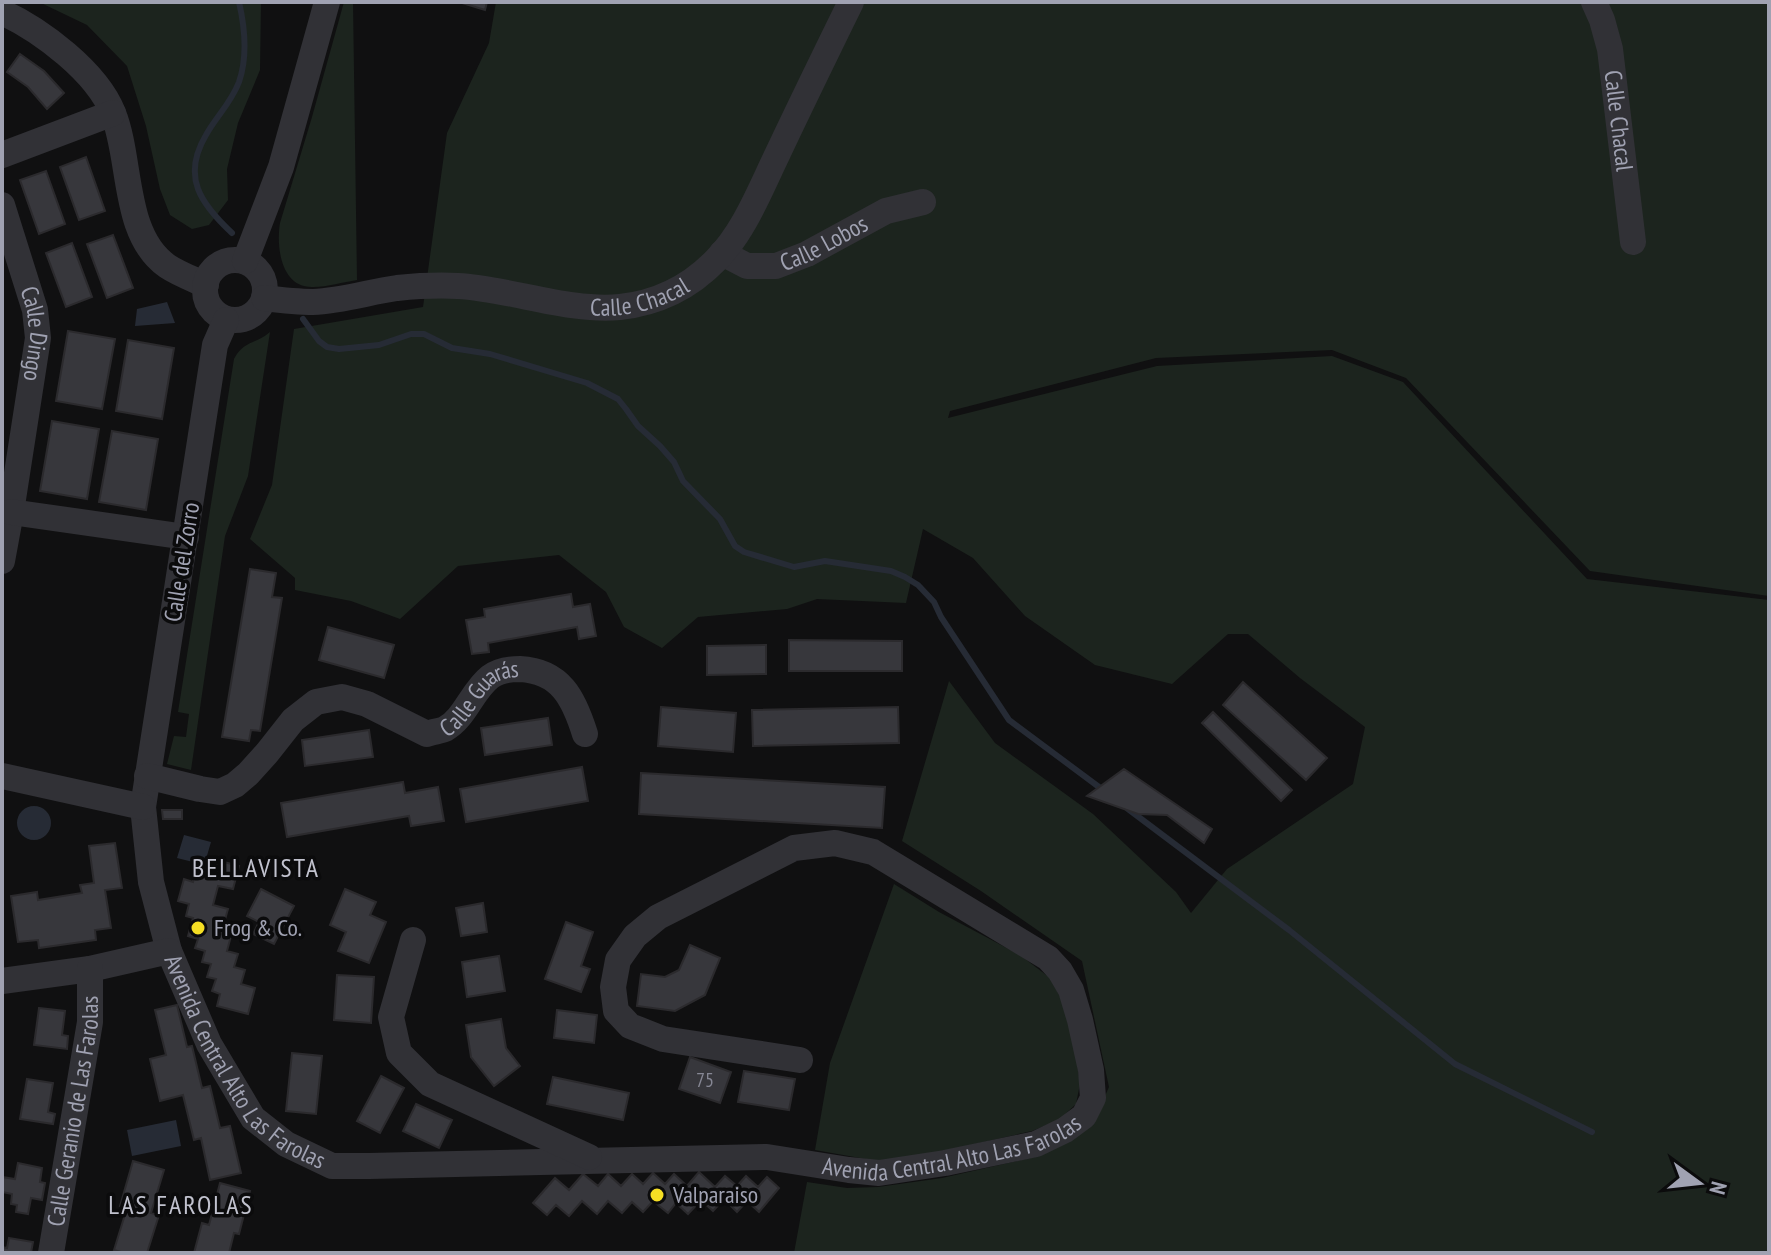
<svg xmlns="http://www.w3.org/2000/svg" width="1771" height="1255" viewBox="0 0 1771 1255" font-family="'PT Sans Narrow',sans-serif">
  <rect width="100%" height="100%" fill="#101011"/>
  <path fill="#1c241e" d="M 39,2 L 261,2 L 260,70 L 238,123 L 227,169 L 228,200 L 209,225 L 192,229 L 170,215 L 160,189 L 146,126 L 127,66 L 87,25 Z
    M 344,2 L 353,2 L 357,280 C 343,282 328,287 313,287 C 281,288 276,247 280,223 L 312,117 Z
    M 496,2 L 1769,2 L 1769,596 L 1590,571 L 1406,378 L 1332,350 L 1156,358 L 950,411 L 948,418 L 1157,366 L 1332,356 L 1403,382 L 1587,579 L 1769,600 L 1769,1253 L 794,1253 L 807,1182 L 847,1188 L 878,1187 L 942,1178 L 1039,1156 L 1093,1123 L 1109,1087 L 1082,961 L 981,891 L 902,841 L 949,681 L 995,743 L 1093,814 L 1176,892 L 1191,913 L 1227,869 L 1353,784 L 1365,727 L 1300,678 L 1248,634 L 1228,634 L 1172,684 L 1095,665 L 1025,616 L 973,558 L 923,529 L 906,603 L 817,599 L 787,609 L 698,617 L 662,648 L 624,627 L 606,592 L 559,555 L 458,566 L 400,619 L 351,601 L 295,590 L 295,578 L 250,539 L 272,485 L 294,329 L 423,307 L 447,133 L 489,43 Z
    M 270,332 L 248,476 L 225,536 L 191,770 L 167,764 L 174,736 L 186,737 L 189,714 L 178,712 L 234,359 C 243,341 256,344 270,332 Z
    M 894,884 L 939,912 L 1020,955 L 1050,978 L 1066,1008 L 1074,1043 L 1080,1084 L 1076,1104 L 1059,1120 L 1032,1131 L 939,1152 L 877,1161 L 815,1150 L 830,1063 Z"/>
  <path fill="#262b35" d="M 167,302 L 175,323 L 135,326 L 137,309 Z
    M17 823a17 17 0 1 1 34 0a17 17 0 1 1-34 0Z
    M 184,835 L 211,842 L 206,859 L 195,856 L 193,862 L 177,858 Z
    M 176,1120 L 181,1146 L 132,1156 L 127,1130 Z"/>
  <g fill="none" stroke-linecap="round" stroke-linejoin="round">
    <path stroke="#262b35" stroke-width="6" d="M 232,233 C 201,204 181,177 206,135 C 216,117 231,103 239,82 C 248,56 245,28 239,2
      M 303,319 L 319,341 L 327,347 L 339,349 L 379,345 L 411,334 L 424,334 L 452,348 L 490,354 L 587,383 L 618,399 L 626,409 L 638,426 L 660,446 L 674,462 L 683,481 L 720,519 L 735,546 L 744,552 L 794,567 L 825,561 L 891,571 L 905,577 L 918,585 L 934,602 L 941,617 L 1009,720 L 1103,790
      M 1128,809 L 1289,930 L 1455,1064 L 1592,1132"/>
  </g>
  <path fill="#37373c" stroke="#2b2a2d" stroke-width="2" d="M 459,2 L 487,2 L 485,10 Z
    M 20,54 L 44,71 L 64,93 L 47,109 L 28,87 L 7,72 Z
    M 86,157 L 105,211 L 79,220 L 60,167 Z
    M 46,171 L 65,224 L 39,234 L 20,180 Z
    M 113,235 L 133,288 L 107,298 L 87,244 Z
    M 72,243 L 92,297 L 66,307 L 46,253 Z
    M 68,331 L 115,339 L 102,409 L 56,401 Z
    M 128,340 L 174,348 L 162,419 L 116,411 Z
    M 52,421 L 99,429 L 87,499 L 40,491 Z
    M 112,431 L 158,439 L 146,510 L 99,502 Z
    M 250,569 L 276,573 L 272,597 L 282,598 L 260,731 L 251,730 L 249,741 L 222,737 Z
    M 571,594 L 573,607 L 590,604 L 596,636 L 579,639 L 577,627 L 488,643 L 489,652 L 472,654 L 466,620 L 485,617 L 484,609 Z
    M 328,627 L 394,645 L 384,678 L 319,660 Z
    M 789,640 L 902,641 L 902,671 L 789,671 Z
    M 766,645 L 766,674 L 707,675 L 707,646 Z
    M 1243,682 L 1327,758 L 1306,780 L 1223,705 Z
    M 661,707 L 736,713 L 733,752 L 658,746 Z
    M 898,707 L 899,743 L 753,746 L 752,710 Z
    M 1213,712 L 1292,790 L 1281,801 L 1202,723 Z
    M 548,718 L 552,745 L 485,755 L 481,728 Z
    M 369,730 L 373,757 L 305,766 L 302,740 Z
    M 582,767 L 588,801 L 466,822 L 460,789 Z
    M 1124,769 L 1212,829 L 1204,843 L 1167,815 L 1138,814 L 1087,796 Z
    M 641,773 L 885,787 L 882,828 L 639,814 Z
    M 403,782 L 405,793 L 438,787 L 444,821 L 411,826 L 409,816 L 287,837 L 281,803 Z
    M 162,810 L 182,810 L 182,819 L 163,819 Z
    M 115,843 L 122,888 L 105,890 L 111,928 L 95,930 L 96,940 L 39,948 L 38,940 L 18,942 L 11,896 L 37,892 L 38,900 L 82,893 L 80,885 L 94,883 L 89,846 Z
    M 209,858 L 239,866 L 233,889 L 218,886 L 213,905 L 228,909 L 221,934 L 231,936 L 227,951 L 238,954 L 234,967 L 245,970 L 241,984 L 255,988 L 248,1014 L 217,1006 L 220,994 L 212,991 L 216,979 L 207,977 L 211,964 L 202,962 L 205,951 L 195,948 L 198,939 L 188,936 L 193,918 L 186,916 L 189,904 L 178,901 L 184,879 L 193,882 L 198,865 L 207,868 Z
    M 261,889 L 294,906 L 274,944 L 253,934 L 259,922 L 247,916 Z
    M 345,889 L 376,902 L 370,915 L 386,922 L 369,963 L 338,951 L 346,932 L 330,925 Z
    M 483,903 L 487,932 L 461,936 L 456,908 Z
    M 566,922 L 593,932 L 581,966 L 590,969 L 581,992 L 545,979 Z
    M 690,945 L 720,958 L 705,995 L 675,1011 L 637,1006 L 641,974 L 665,977 L 679,970 Z
    M 499,956 L 505,991 L 467,997 L 462,962 Z
    M 337,975 L 374,977 L 371,1023 L 334,1020 Z
    M 177,1005 L 187,1047 L 192,1046 L 202,1088 L 210,1086 L 220,1128 L 230,1126 L 241,1173 L 210,1180 L 201,1138 L 194,1140 L 183,1095 L 160,1101 L 150,1059 L 166,1055 L 155,1010 Z
    M 39,1008 L 65,1011 L 62,1035 L 68,1036 L 67,1049 L 34,1045 Z
    M 557,1010 L 597,1015 L 594,1043 L 554,1038 Z
    M 501,1019 L 506,1048 L 520,1066 L 494,1086 L 471,1057 L 466,1025 Z
    M 292,1053 L 322,1056 L 316,1114 L 286,1111 Z
    M 690,1057 L 731,1072 L 720,1103 L 679,1089 Z
    M 744,1071 L 795,1079 L 789,1110 L 738,1102 Z
    M 381,1076 L 404,1088 L 380,1133 L 357,1121 Z
    M 553,1077 L 629,1093 L 623,1120 L 547,1104 Z
    M 27,1079 L 53,1083 L 48,1112 L 55,1114 L 53,1124 L 20,1119 Z
    M 416,1104 L 452,1120 L 439,1148 L 403,1131 Z
    M 133,1161 L 164,1170 L 151,1213 L 159,1215 L 147,1253 L 121,1253 L 121,1252 L 114,1250 L 127,1208 L 120,1206 Z
    M 18,1163 L 42,1168 L 40,1182 L 45,1183 L 42,1200 L 31,1198 L 28,1214 L 16,1212 L 17,1205 L 11,1204 L 12,1194 L 2,1192 L 2,1177 L 15,1179 Z
    M 699,1172 L 715,1187 L 725,1176 L 737,1186 L 746,1176 L 758,1187 L 767,1177 L 779,1188 L 759,1212 L 747,1201 L 737,1212 L 724,1199 L 713,1211 L 701,1200 L 688,1214 L 676,1203 L 668,1213 L 653,1201 L 643,1212 L 632,1202 L 622,1213 L 608,1201 L 597,1214 L 582,1201 L 569,1216 L 556,1205 L 547,1215 L 533,1203 L 555,1178 L 569,1190 L 583,1174 L 598,1186 L 608,1174 L 621,1186 L 632,1174 L 643,1184 L 653,1173 L 665,1184 L 674,1174 L 687,1186 Z
    M 220,1183 L 250,1191 L 239,1234 L 234,1233 L 229,1253 L 194,1253 L 202,1223 L 209,1225 Z
    M 9,1238 L 33,1242 L 31,1253 L 2,1253 L 2,1247 L 7,1248 Z"/>
  <g fill="none" stroke-linecap="round" stroke-linejoin="round">
    <g stroke="#313136" stroke-width="26">
      <path id="s1" d="M 1594,2 L 1602,20 L 1610,49 L 1633,242"/>
      <path d="M 2,12 C 41,30 97,72 113,113 C 132,160 122,234 167,266 C 179,274 193,279 206,285"/>
      <path d="M 2,155 L 113,113"/>
      <path id="s2" d="M 2,205 L 35,310 L 38,338 L 11,512 L 2,561"/>
      <path id="s3" d="M 722,253 L 747,266 L 776,266 L 807,254 L 886,211 L 923,202"/>
      <circle cx="235" cy="290" r="30"/>
      <path d="M 245,261 L 281,167 L 327,2"/>
      <path id="s4" d="M 264,298 C 280,300 297,302 313,302 C 342,301 369,292 397,288 C 417,286 438,285 458,286 C 511,289 569,312 620,307 C 657,303 690,287 716,260 C 744,232 760,190 777,155 C 801,104 826,53 851,2"/>
      <path id="s5" d="M 226,320 L 215,345 L 143,807 L 151,882 L 169,951 L 209,1044 L 253,1118 L 286,1144 L 332,1166 L 369,1166 L 767,1157 L 849,1170 L 879,1173 L 945,1163 L 1036,1144 L 1065,1130 L 1084,1116 L 1093,1098 L 1091,1070 L 1080,1020 L 1071,990 L 1060,971 L 1048,958 L 873,852 L 835,843 L 794,848 L 658,917 L 635,936 L 618,960 L 613,987 L 616,1011 L 630,1026 L 663,1039 L 800,1060"/>
      <path d="M 11,512 L 186,537"/>
      <path d="M 2,776 L 143,807"/>
      <path id="s6" d="M 147,776 L 200,789 L 220,792 L 235,785 L 248,774 L 267,753 L 293,720 L 316,702 L 342,697 L 367,704 L 427,734 C 432,732 440,731 445,729 C 465,718 472,691 490,677 C 498,671 510,669 520,669 C 561,671 574,699 585,734"/>
      <path d="M 413,940 L 391,1017 L 399,1053 L 430,1084 L 589,1157"/>
      <path d="M 2,981 L 90,969 L 169,951"/>
      <path id="s7" d="M 51,1253 L 90,1022 L 90,969"/>
    </g>
  </g>
  <g fill="#f5de24" stroke="#0b0b0c" stroke-width="3">
    <circle cx="198" cy="928" r="8"/>
    <circle cx="657" cy="1195" r="8"/>
  </g>
  <g text-anchor="middle" stroke-width="7" stroke-linejoin="round" paint-order="stroke">
    <g font-size="20" fill="#868794">
      <text x="705" y="1087">75</text>
    </g>
    <g font-size="24" fill="#a0a2b2" stroke="#0b0b0c">
      <text dy="8" stroke="none"><textPath href="#s1" startOffset="122">Calle Chacal</textPath></text>
      <text dy="8" stroke="none"><textPath href="#s3" startOffset="110">Calle Lobos</textPath></text>
      <text dy="8" stroke="none"><textPath href="#s4" startOffset="380">Calle Chacal</textPath></text>
      <text dy="8" stroke="none"><textPath href="#s2" startOffset="134">Calle Dingo</textPath></text>
      <text transform="translate(182 562) rotate(-81)" y="8">Calle del Zorro</text>
      <text dy="8" stroke="none"><textPath href="#s6" startOffset="394">Calle Guarás</textPath></text>
      <text dy="8" stroke="none"><textPath href="#s5" startOffset="780">Avenida Central Alto Las Farolas</textPath></text>
      <text dy="8" stroke="none"><textPath href="#s7" startOffset="144">Calle Geranio de Las Farolas</textPath></text>
      <text dy="8" stroke="none"><textPath href="#s5" startOffset="1546">Avenida Central Alto Las Farolas</textPath></text>
    </g>
    <g font-size="24" fill="#a0a2b2" stroke="#0b0b0c" text-anchor="start">
      <text x="214" y="936">Frog &amp; Co.</text>
      <text x="673" y="1203">Valparaiso</text>
    </g>
    <g font-size="26" letter-spacing="2" fill="#c1c2ce" stroke="#0b0b0c">
      <text x="256" y="877">BELLAVISTA</text>
      <text x="181" y="1214">LAS FAROLAS</text>
    </g>
  </g>
  <rect width="1771" height="1255" fill="none" stroke="#a0a2b2" stroke-width="8"/>
  <g transform="translate(1699 1183) rotate(105)" stroke="#0b0b0c" stroke-width="6" paint-order="stroke">
  <path d="M0-6L14 30L0 20L-14 30Z" fill="#a0a2b2"/>
  <text y="-12" font-size="22" font-weight="bold" text-anchor="middle" fill="#a0a2b2">N</text>
  </g>
</svg>
